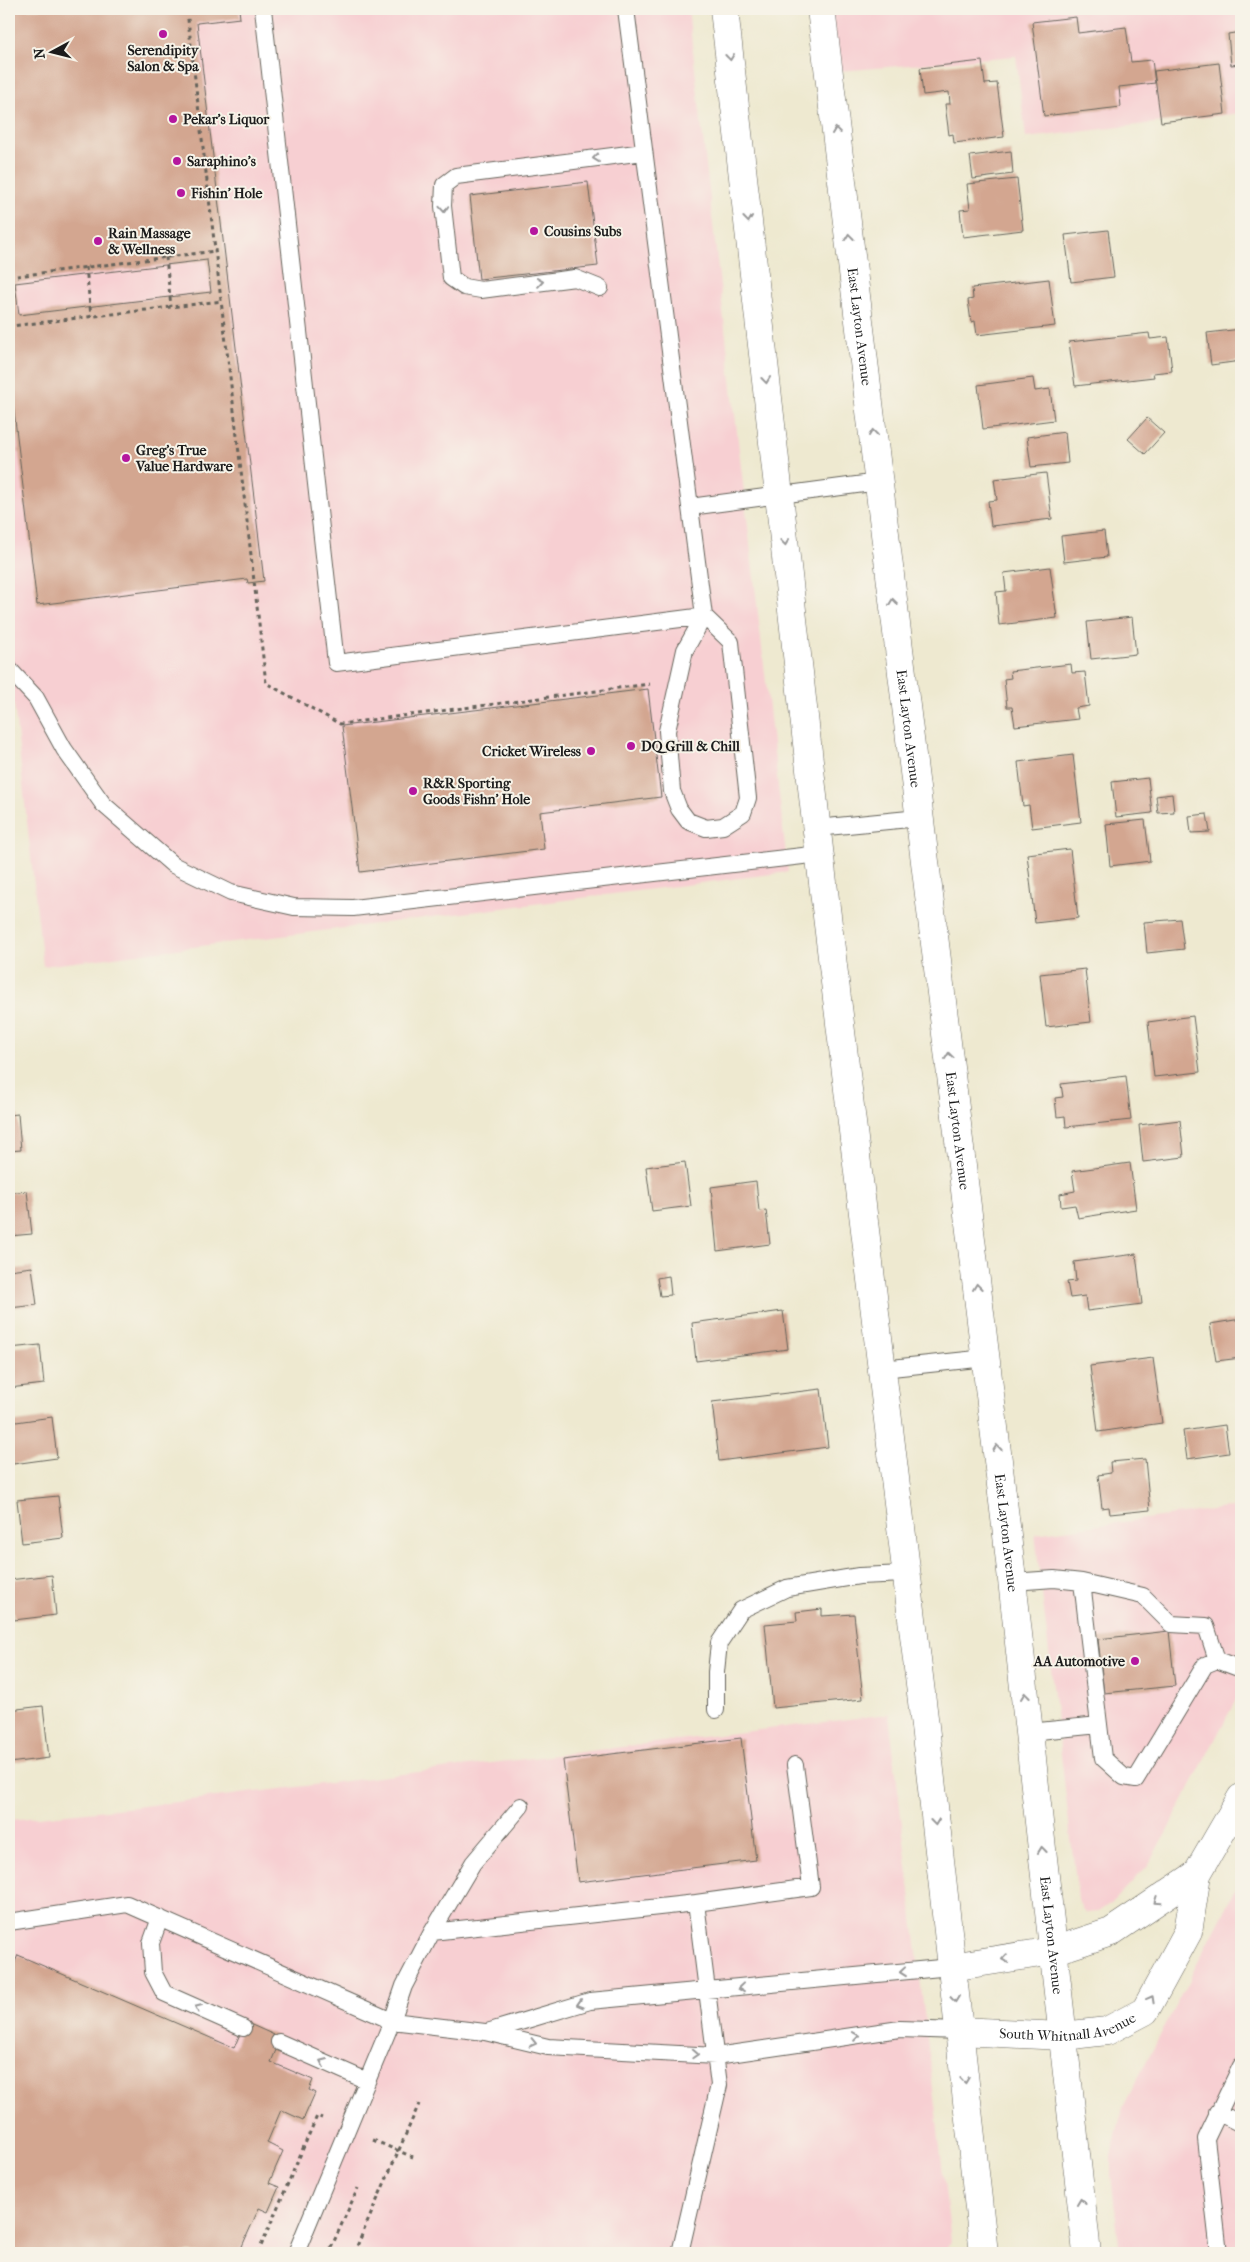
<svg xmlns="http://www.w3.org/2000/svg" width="1250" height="2262" viewBox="0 0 1250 2262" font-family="'IM FELL French Canon',serif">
  <rect width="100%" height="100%" fill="#f7f3e8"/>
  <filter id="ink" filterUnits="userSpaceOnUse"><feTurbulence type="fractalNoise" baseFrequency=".02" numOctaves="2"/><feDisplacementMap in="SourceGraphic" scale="10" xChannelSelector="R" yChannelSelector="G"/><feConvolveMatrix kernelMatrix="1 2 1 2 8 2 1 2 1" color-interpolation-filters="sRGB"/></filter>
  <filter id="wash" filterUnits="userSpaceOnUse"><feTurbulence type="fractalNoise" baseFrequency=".0096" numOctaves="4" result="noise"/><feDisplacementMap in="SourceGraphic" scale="20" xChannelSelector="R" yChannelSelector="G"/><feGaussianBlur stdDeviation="1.12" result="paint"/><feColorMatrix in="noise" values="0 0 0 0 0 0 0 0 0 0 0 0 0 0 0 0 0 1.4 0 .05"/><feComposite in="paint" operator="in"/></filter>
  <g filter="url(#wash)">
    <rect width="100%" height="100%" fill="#eee9d0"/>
    <path fill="#f7cfd2" d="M 9,9 L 688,9 L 788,872 L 43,966 L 9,659 Z
      M 821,9 L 1241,9 L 1241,113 L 1026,138 L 1016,56 L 828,72 Z
      M 1241,1506 L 1241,1690 L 1151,1862 L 1115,1900 L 1098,1912 L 1087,1913 L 1082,1909 L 1078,1899 L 1035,1534 Z
      M 889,1714 L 951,2241 L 945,2253 L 9,2253 L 9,1820 L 135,1807 Z
      M 1241,1879 L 1241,2253 L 1120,2253 L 1111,2175 L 1111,2155 L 1123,2107 Z"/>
    <g id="blocks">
      <path fill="#d3a690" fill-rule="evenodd" d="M 9,9 L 239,9 L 240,18 L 197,23 L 264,581 L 248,583 L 247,579 L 37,605 L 9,369 ZM 207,260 L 211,292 L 19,315 L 15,283 Z
        M 1076,17 L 1078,33 L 1126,27 L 1131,62 L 1152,60 L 1155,83 L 1119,87 L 1121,107 L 1044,116 L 1032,22 Z
        M 1241,32 L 1241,64 L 1231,65 L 1228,34 Z
        M 982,61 L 985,84 L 997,83 L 1004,137 L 954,143 L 953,134 L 949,135 L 945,104 L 950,104 L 949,92 L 923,95 L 920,68 Z
        M 1219,63 L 1225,114 L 1161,122 L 1154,71 Z
        M 1011,151 L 1013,174 L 973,179 L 970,156 Z
        M 1017,179 L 1023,230 L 963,237 L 960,210 L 970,209 L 967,184 Z
        M 588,182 L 598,266 L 479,279 L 470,196 Z
        M 1108,230 L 1114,277 L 1071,282 L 1065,235 Z
        M 1049,279 L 1055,326 L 977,335 L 975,321 L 971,322 L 968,300 L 973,299 L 972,288 Z
        M 1241,329 L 1241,361 L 1211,365 L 1207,333 Z
        M 1149,333 L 1150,339 L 1168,337 L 1172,371 L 1153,373 L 1154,377 L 1075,386 L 1069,342 Z
        M 1033,378 L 1035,391 L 1050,389 L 1054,420 L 983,429 L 978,385 Z
        M 1147,418 L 1164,433 L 1145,454 L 1128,439 Z
        M 1065,432 L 1068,463 L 1031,467 L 1027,437 Z
        M 1046,473 L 1052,519 L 991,526 L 988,501 L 997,500 L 994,479 Z
        M 1104,531 L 1107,557 L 1064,562 L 1061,536 Z
        M 1050,567 L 1057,618 L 999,625 L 996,592 L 1006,591 L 1004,573 Z
        M 1132,617 L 1136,654 L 1091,659 L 1087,622 Z
        M 1071,664 L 1072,673 L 1085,672 L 1089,706 L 1076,708 L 1078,719 L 1015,726 L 1012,707 L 1007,707 L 1004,679 L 1011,678 L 1010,671 Z
        M 648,689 L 661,797 L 540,812 L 544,849 L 360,872 L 342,726 Z
        M 1073,755 L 1081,822 L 1032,828 L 1029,805 L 1023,806 L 1018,762 Z
        M 1148,778 L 1152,813 L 1116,817 L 1112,782 Z
        M 1172,794 L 1174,812 L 1158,813 L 1156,796 Z
        M 1207,814 L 1210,832 L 1191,833 L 1189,816 Z
        M 1145,820 L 1150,861 L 1110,866 L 1106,824 Z
        M 1070,849 L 1078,918 L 1035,923 L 1027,854 Z
        M 1180,919 L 1184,949 L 1147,953 L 1144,922 Z
        M 1085,969 L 1091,1022 L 1046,1027 L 1040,974 Z
        M 1193,1016 L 1200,1072 L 1154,1077 L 1148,1022 Z
        M 1126,1076 L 1131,1120 L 1066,1127 L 1065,1116 L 1057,1117 L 1055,1098 L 1063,1097 L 1061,1084 Z
        M 18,1114 L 21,1150 L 9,1151 L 9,1115 Z
        M 1180,1120 L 1184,1157 L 1143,1162 L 1139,1125 Z
        M 685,1162 L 691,1206 L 652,1211 L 646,1167 Z
        M 1130,1163 L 1136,1209 L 1078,1218 L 1075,1205 L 1061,1207 L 1060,1194 L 1075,1191 L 1072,1171 Z
        M 756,1181 L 759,1211 L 766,1210 L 770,1244 L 717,1251 L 711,1187 Z
        M 27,1191 L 32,1234 L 9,1236 L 9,1193 Z
        M 1136,1254 L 1142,1304 L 1087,1311 L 1085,1296 L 1070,1298 L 1067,1282 L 1076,1281 L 1074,1262 Z
        M 32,1267 L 37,1305 L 9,1308 L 9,1270 Z
        M 669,1276 L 671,1295 L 660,1296 L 657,1278 Z
        M 783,1311 L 788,1349 L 696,1361 L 692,1323 Z
        M 1241,1319 L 1241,1358 L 1216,1361 L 1210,1324 Z
        M 40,1345 L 44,1384 L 9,1388 L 9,1348 Z
        M 1153,1358 L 1162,1423 L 1098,1432 L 1090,1366 Z
        M 821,1389 L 828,1447 L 719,1461 L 712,1402 Z
        M 52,1417 L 57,1458 L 13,1464 L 9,1423 Z
        M 1225,1425 L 1229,1453 L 1187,1459 L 1183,1431 Z
        M 1145,1459 L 1150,1510 L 1110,1514 L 1109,1507 L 1102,1508 L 1098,1475 L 1111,1473 L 1110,1462 Z
        M 58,1496 L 63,1538 L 22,1543 L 17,1500 Z
        M 52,1575 L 56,1615 L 14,1620 L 9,1580 Z
        M 822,1609 L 822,1616 L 854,1614 L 863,1699 L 773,1708 L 765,1624 L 797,1621 L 796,1612 Z
        M 1169,1631 L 1175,1686 L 1104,1693 L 1098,1639 Z
        M 43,1706 L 49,1758 L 9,1763 L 9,1710 Z
        M 741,1738 L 756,1860 L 578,1882 L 563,1760 Z
        M 18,1955 L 234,2048 L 245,2022 L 281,2038 L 271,2062 L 313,2080 L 309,2090 L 315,2093 L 303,2120 L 281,2110 L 267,2143 L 283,2151 L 269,2183 L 279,2187 L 268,2212 L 259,2208 L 239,2253 L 9,2253 L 9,1976 Z"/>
    </g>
  </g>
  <g filter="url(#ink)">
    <use href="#blocks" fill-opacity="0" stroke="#66645b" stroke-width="1"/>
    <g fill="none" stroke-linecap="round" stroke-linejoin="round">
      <defs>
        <path id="lane" d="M 263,9 L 336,663 L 704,616 L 626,9
          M 600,288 L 575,278 L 481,290 L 464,287 L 451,278 L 443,206 L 444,185 L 456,176 L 644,152
          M 690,507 L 879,482
          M 704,616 L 731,642 L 748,798 L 743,813 L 723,826 L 706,828 L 688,821 L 679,809 L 672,791 L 667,731 L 685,650 Z
          M 9,669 L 36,698 L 64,749 L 103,804 L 173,865 L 231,893 L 294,907 L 353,908 L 820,854
          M 817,828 L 919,818
          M 882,1369 L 986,1358
          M 1012,1582 L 1054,1579 L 1082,1582
          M 1217,1660 L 1206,1626 L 1171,1624 L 1143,1596 L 1082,1582 L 1103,1758 L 1124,1777 L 1136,1779 L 1205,1665 L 1217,1660 L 1241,1669
          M 716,1710 L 716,1672 L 719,1643 L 741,1610 L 787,1588 L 859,1576 L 905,1574
          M 1029,1732 L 1099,1725
          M 696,1903 L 811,1887 L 795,1765
          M 160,1918 L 151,1943 L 153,1972 L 164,1993 L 243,2028
          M 9,1922 L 127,1904 L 392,2021 L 404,1986 L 432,1932 L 696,1903 L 719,2085 L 680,2253
          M 432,1932 L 473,1863 L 521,1806
          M 487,2032 L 590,2001 L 951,1967
          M 279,2042 L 367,2081
          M 1217,2112 L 1241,2124
          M 296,2253 L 392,2021 L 485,2032 L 548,2047 L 716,2056 L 900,2029 L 959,2031
          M 1219,2253 L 1206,2139 L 1241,2066"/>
        <g id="secondary">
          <path d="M 724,9 L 820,858 L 925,1726 L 984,2253"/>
          <path id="s1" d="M 821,9 L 1006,1526 L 1087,2253"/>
          <path d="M 951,1967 L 1053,1951 L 1111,1932 L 1197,1874"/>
          <path id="s2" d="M 959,2031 L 1063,2036 L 1107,2031 L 1145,2011 L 1188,1932 L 1197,1874 L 1241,1798"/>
        </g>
      </defs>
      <use href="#lane" stroke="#66645b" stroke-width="18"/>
      <use href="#secondary" stroke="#66645b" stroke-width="29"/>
      <path stroke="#66645b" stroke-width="3" stroke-dasharray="4 4" stroke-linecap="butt" d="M 203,9 L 187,11 L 266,683 L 340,724 L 650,684
        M 166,257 L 171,307
        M 86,267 L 91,316
        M 9,277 L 216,251
        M 9,307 L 11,326 L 222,301
        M 373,2140 L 413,2157
        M 331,2248 L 358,2188
        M 258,2253 L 317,2116 L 322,2118
        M 354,2253 L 419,2104"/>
      <use href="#lane" stroke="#fff" stroke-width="16"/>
      <use href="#secondary" stroke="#fff" stroke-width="28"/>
    </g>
    <defs><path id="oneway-chevron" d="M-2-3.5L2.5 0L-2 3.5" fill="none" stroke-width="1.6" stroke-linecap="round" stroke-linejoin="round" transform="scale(1.25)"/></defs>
    <g stroke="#999">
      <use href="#oneway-chevron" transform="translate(730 57) rotate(83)"/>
      <use href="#oneway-chevron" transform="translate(836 131) rotate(-97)"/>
      <use href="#oneway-chevron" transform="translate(596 158) rotate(173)"/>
      <use href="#oneway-chevron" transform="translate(444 209) rotate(86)"/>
      <use href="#oneway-chevron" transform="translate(748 219) rotate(84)"/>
      <use href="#oneway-chevron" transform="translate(849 237) rotate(-97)"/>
      <use href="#oneway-chevron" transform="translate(540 282) rotate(-8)"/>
      <use href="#oneway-chevron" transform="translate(766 380) rotate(84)"/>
      <use href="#oneway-chevron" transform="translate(873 433) rotate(-97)"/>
      <use href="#oneway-chevron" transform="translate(785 542) rotate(84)"/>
      <use href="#oneway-chevron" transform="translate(893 602) rotate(-97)"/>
      <use href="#oneway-chevron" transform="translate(949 1056) rotate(-97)"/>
      <use href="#oneway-chevron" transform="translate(977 1287) rotate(-97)"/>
      <use href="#oneway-chevron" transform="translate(997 1448) rotate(-97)"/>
      <use href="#oneway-chevron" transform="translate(1025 1696) rotate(-97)"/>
      <use href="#oneway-chevron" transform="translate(935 1822) rotate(84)"/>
      <use href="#oneway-chevron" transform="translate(1042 1850) rotate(-96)"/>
      <use href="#oneway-chevron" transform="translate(1157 1901) rotate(146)"/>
      <use href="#oneway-chevron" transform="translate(1005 1959) rotate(171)"/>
      <use href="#oneway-chevron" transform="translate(903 1972) rotate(174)"/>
      <use href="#oneway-chevron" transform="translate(741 1988) rotate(174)"/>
      <use href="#oneway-chevron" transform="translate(955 1999) rotate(83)"/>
      <use href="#oneway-chevron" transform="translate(1151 1999) rotate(-61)"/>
      <use href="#oneway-chevron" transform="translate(580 2004) rotate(163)"/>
      <use href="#oneway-chevron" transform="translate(198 2008) rotate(-156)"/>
      <use href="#oneway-chevron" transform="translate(856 2036) rotate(-8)"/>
      <use href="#oneway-chevron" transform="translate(533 2043) rotate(13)"/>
      <use href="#oneway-chevron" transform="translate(695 2054) rotate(3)"/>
      <use href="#oneway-chevron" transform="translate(323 2062) rotate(-156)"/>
      <use href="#oneway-chevron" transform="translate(965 2080) rotate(84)"/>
      <use href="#oneway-chevron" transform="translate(1081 2202) rotate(-96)"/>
    </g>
  </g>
  <g fill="#b5179e" stroke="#f7f3e8" stroke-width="2">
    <circle cx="163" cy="34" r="5"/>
    <circle cx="173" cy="119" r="5"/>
    <circle cx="177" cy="161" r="5"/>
    <circle cx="181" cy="193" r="5"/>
    <circle cx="534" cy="231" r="5"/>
    <circle cx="98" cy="241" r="5"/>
    <circle cx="126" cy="458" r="5"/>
    <circle cx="631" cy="746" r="5"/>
    <circle cx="591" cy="751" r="5"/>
    <circle cx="413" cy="791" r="5"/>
    <circle cx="1135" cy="1661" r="5"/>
  </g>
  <g text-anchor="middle" stroke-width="4" stroke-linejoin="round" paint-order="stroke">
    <g font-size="14" font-weight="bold" fill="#1c1c1c" stroke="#f7f3e8" text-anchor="start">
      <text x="163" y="55" text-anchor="middle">Serendipity<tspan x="163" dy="16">Salon &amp; Spa</tspan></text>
      <text x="183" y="124">Pekar's Liquor</text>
      <text x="187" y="166">Saraphino's</text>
      <text x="191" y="198">Fishin' Hole</text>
      <text x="544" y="236">Cousins Subs</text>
      <text x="108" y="238">Rain Massage<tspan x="108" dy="16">&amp; Wellness</tspan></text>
      <text x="136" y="455">Greg's True<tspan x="136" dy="16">Value Hardware</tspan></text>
      <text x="641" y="751">DQ Grill &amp; Chill</text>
      <text x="581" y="756" text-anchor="end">Cricket Wireless</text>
      <text x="423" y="788">R&amp;R Sporting<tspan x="423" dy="16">Goods Fishn' Hole</tspan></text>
      <text x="1125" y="1666" text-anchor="end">AA Automotive</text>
    </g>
    <g font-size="14" fill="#1c1c1c" stroke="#f7f3e8">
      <text dy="5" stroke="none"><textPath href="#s1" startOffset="320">East Layton Avenue</textPath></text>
      <text dy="5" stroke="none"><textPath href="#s1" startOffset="725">East Layton Avenue</textPath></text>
      <text dy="5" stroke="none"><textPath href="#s1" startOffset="1130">East Layton Avenue</textPath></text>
      <text dy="5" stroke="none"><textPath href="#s1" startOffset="1535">East Layton Avenue</textPath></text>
      <text dy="5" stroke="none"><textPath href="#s1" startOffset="1940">East Layton Avenue</textPath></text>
      <text dy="5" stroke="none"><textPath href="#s2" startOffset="110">South Whitnall Avenue</textPath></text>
    </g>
  </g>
  <rect width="1250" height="2262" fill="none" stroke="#f7f3e8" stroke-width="30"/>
  <g transform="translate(52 52) rotate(263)" stroke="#f7f3e8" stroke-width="4" paint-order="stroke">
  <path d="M0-4L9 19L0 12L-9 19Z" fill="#1c1c1c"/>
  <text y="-8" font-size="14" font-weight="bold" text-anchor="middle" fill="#1c1c1c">N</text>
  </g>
</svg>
